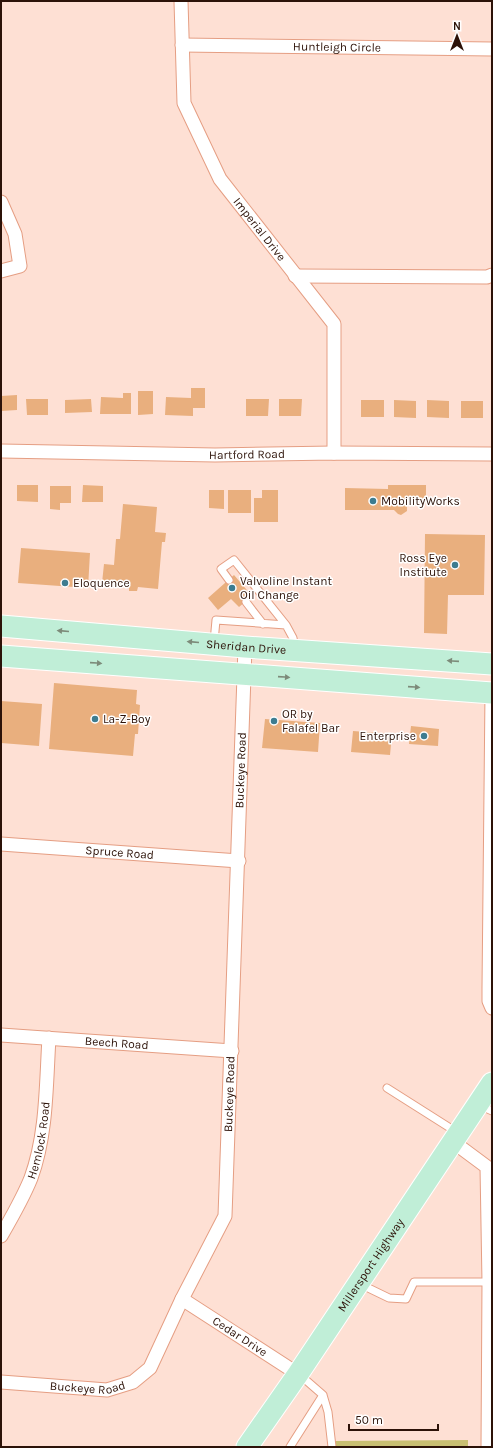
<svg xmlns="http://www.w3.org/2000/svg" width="493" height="1448" viewBox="0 0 493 1448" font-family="Karla,sans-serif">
  <rect width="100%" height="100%" fill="#fee0d4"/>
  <path fill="#c9bf72" d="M 468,1440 L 468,1447 L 333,1447 L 333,1441 Z"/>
  <path fill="#e9af7e" d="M 191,388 L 205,388 L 205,408 L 193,408 L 193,416 L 165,415 L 166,397 L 191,398 Z
    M 138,391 L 153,391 L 153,414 L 138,415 Z
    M 123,393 L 131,393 L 131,414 L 100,414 L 101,397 L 123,398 Z
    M 17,395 L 17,410 L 1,411 L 1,396 Z
    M 26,399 L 48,399 L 48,415 L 27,415 Z
    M 91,399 L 92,412 L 65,413 L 65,400 Z
    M 246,399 L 269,399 L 268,416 L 246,416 Z
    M 279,399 L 302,399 L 301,416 L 279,416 Z
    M 361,400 L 384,400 L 384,417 L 361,417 Z
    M 394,400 L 416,401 L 416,418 L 394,417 Z
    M 427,400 L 449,401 L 449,418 L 427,417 Z
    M 461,401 L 483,401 L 483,418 L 461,418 Z
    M 17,485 L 38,485 L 38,502 L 17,501 Z
    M 83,485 L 103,486 L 103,502 L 82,502 Z
    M 388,485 L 426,485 L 426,499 L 402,499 L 402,503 L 407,507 L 407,511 L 401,515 L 398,514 L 394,510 L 345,510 L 345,488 L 388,489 Z
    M 50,486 L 71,486 L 71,503 L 60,503 L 60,510 L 50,509 Z
    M 209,490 L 224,490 L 224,509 L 209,508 Z
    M 228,490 L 251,490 L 251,513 L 228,513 Z
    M 262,490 L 278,490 L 278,522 L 254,522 L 254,498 L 262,498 Z
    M 123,504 L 157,507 L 155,532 L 166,533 L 165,542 L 162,542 L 158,589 L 138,587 L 137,591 L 129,591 L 129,585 L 102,583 L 104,564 L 114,565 L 116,539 L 120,539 Z
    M 425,534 L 485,535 L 484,595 L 448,595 L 447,634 L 424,633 Z
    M 21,548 L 90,553 L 88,588 L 18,583 Z
    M 234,575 L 252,596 L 239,607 L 231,599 L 218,610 L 208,598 Z
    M 54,683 L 137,690 L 136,704 L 140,705 L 138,734 L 135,734 L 133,756 L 49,749 Z
    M 1,701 L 42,704 L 39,746 L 1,743 Z
    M 265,719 L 320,723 L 318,752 L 262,748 Z
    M 411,726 L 439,729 L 438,746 L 409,744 Z
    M 353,731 L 392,734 L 390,755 L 351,752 Z"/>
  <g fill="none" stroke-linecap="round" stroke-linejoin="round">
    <defs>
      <path id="service" d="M 229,580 L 221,569 L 234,560 L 286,625
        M 246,602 L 263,624
        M 214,642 L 216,620 L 286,625 L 293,638 L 295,649
        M 387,1088 L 458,1133
        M 479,1105 L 492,1111
        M 360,1284 L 389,1298 L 406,1299 L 414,1282 L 489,1282
        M 323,1395 L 328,1412 L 332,1447
        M 290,1447 L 323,1395 L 300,1375"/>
      <g id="minor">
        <path id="s1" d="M 181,1 L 184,103 L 220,179 L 334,324 L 334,453"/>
        <path id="s2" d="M 182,45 L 492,49"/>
        <path d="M 1,202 L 15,234 L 20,266 L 1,271"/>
        <path d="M 295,276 L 487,277 L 492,275"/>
        <path id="s3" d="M 1,451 L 215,455 L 334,453 L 492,454"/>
        <path d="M 492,693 L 489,988 L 489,1001 L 492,1008"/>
        <path id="s4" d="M 1,844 L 239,861"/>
        <path id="s5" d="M 1,1035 L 232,1051"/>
        <path d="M 452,1141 L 487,1167 L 489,1282 L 488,1447"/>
        <path id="s6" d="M 1,1236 C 12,1217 23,1198 31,1178 C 47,1134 46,1085 49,1038"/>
        <path id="s7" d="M 182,1299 L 298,1374"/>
        <path id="s8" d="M 1,1382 L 107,1390 L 133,1382 L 150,1368 L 182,1299 L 225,1216 L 245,647"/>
      </g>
      <g id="primary">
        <path id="s9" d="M 1,626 L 245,647 L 492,664"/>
        <path d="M 1,656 L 492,693"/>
        <path id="s10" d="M 247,1447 L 298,1374 L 492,1083"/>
      </g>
    </defs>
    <use href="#service" stroke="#e59e83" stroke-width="9"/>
    <use href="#minor" stroke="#e59e83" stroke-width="15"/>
    <use href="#primary" stroke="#fff" stroke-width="23"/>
    <use href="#service" stroke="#fff" stroke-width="7"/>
    <use href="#minor" stroke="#fff" stroke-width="13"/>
    <use href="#primary" stroke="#c0eed7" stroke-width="21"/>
  </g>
  <defs><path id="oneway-solid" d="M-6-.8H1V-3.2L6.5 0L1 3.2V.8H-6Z"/></defs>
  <g fill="#7d8b7a">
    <use href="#oneway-solid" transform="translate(63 631) rotate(-175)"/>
    <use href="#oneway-solid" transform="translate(193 642) rotate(-175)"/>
    <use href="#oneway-solid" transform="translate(453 661) rotate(-176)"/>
    <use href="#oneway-solid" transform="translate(96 663) rotate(4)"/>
    <use href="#oneway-solid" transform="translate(284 677) rotate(4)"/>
    <use href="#oneway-solid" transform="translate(414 687) rotate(4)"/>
  </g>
  <g fill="#3d7c90" stroke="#fff" stroke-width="1.5">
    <circle cx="373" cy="501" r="4"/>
    <circle cx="455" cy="565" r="4"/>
    <circle cx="65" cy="583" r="4"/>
    <circle cx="232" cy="588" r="4"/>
    <circle cx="95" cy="719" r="4"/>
    <circle cx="274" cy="721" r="4"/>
    <circle cx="424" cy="736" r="4"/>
  </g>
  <g text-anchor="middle" stroke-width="3" stroke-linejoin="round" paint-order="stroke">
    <g font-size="12" fill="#2c1208" stroke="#fff">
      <text dy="4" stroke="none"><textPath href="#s2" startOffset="155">Huntleigh Circle</textPath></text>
      <text dy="4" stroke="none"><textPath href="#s1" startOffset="250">Imperial Drive</textPath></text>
      <text dy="4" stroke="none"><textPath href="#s3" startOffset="246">Hartford Road</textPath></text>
      <text dy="4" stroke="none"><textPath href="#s9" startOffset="246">Sheridan Drive</textPath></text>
      <text dy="4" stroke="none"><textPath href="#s8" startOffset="771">Buckeye Road</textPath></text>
      <text dy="4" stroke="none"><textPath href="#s4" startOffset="119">Spruce Road</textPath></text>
      <text dy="4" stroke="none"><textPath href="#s5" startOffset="116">Beech Road</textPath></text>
      <text dy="4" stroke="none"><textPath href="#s8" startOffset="447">Buckeye Road</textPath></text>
      <text dy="4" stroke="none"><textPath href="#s6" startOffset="104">Hemlock Road</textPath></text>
      <text dy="4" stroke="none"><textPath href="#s10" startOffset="220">Millersport Highway</textPath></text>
      <text dy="4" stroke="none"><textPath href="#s7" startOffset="69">Cedar Drive</textPath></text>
      <text dy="4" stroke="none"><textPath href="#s8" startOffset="87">Buckeye Road</textPath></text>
    </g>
    <g font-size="12" fill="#2c1208" stroke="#fff" text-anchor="start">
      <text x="381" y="505">MobilityWorks</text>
      <text x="447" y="562" text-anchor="end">Ross Eye<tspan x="447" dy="14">Institute</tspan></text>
      <text x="240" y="585">Valvoline Instant<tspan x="240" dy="14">Oil Change</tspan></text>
      <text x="73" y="587">Eloquence</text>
      <text x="282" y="718">OR by<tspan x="282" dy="14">Falafel Bar</tspan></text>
      <text x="103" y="723">La-Z-Boy</text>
      <text x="416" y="740" text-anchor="end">Enterprise</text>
    </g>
  </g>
  <rect width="493" height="1448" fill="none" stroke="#2c1208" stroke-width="4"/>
  <g transform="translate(457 36)" stroke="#ffffff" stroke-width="3" paint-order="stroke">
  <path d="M0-3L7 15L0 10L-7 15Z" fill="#2c1208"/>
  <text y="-6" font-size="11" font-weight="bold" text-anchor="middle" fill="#2c1208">N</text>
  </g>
  <path d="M349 1424v6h89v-6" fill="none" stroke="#2c1208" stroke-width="2"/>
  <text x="355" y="1424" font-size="12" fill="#2c1208" stroke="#ffffff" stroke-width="3" paint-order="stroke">50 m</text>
</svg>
